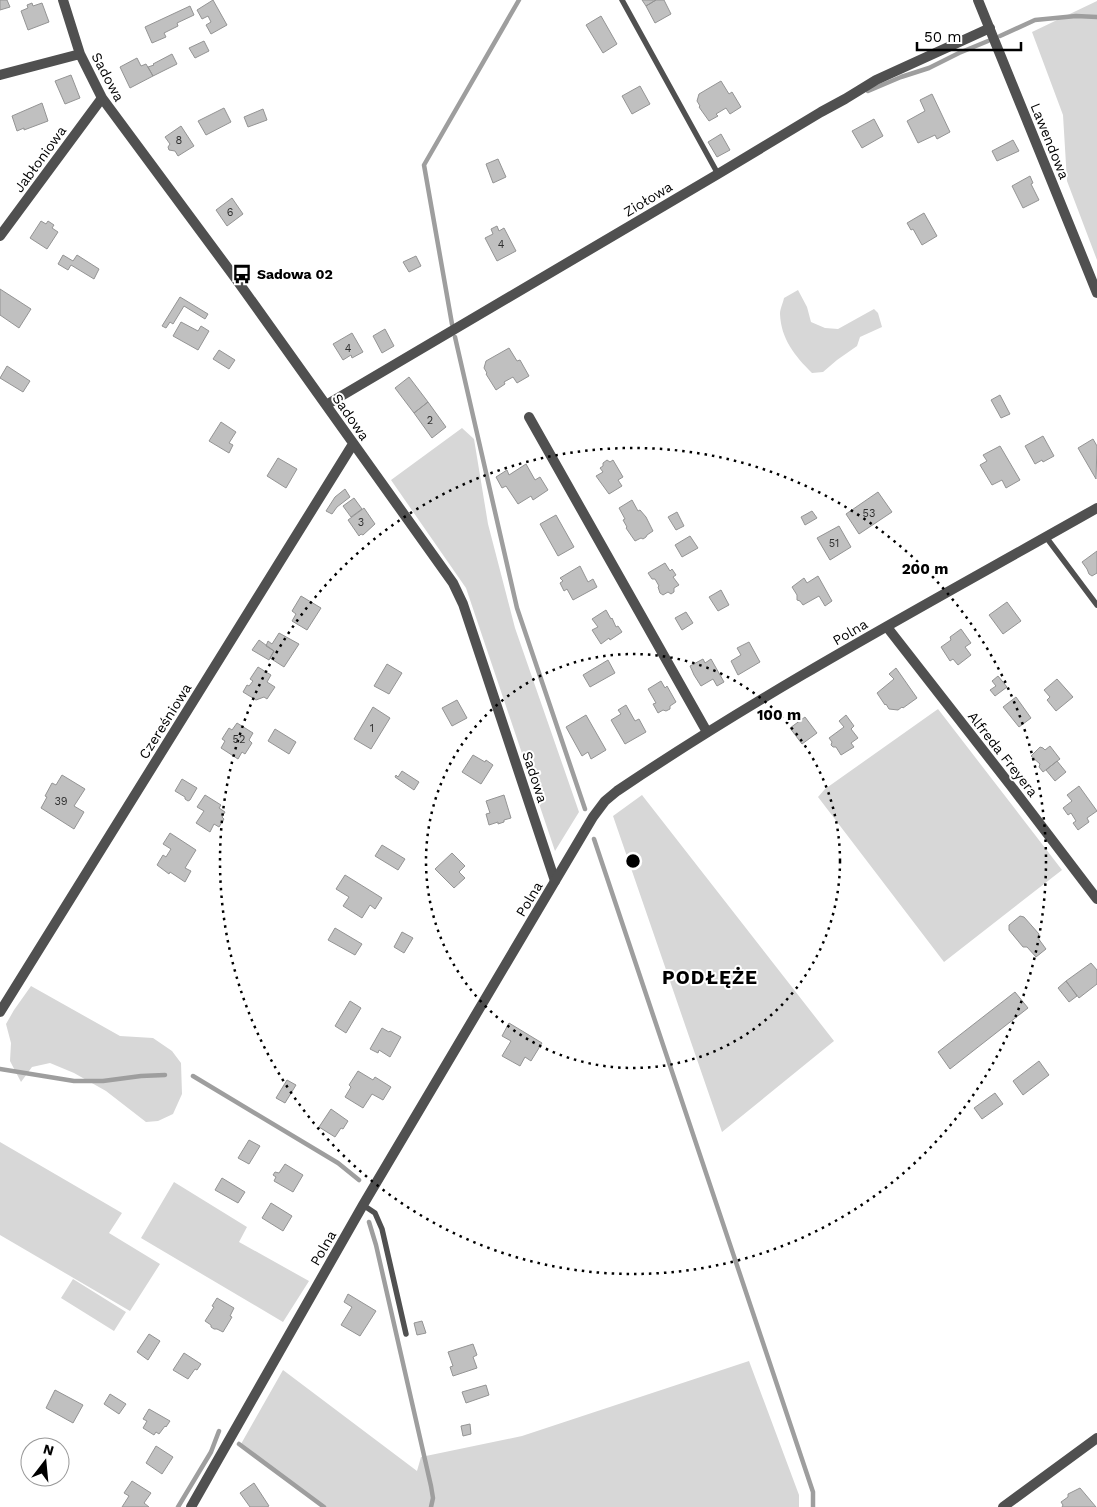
<svg xmlns="http://www.w3.org/2000/svg" width="1097" height="1507" viewBox="0 0 1097 1507" font-family="'Work Sans',sans-serif">
  <rect width="100%" height="100%" fill="#fff"/>
  <path fill="#d7d7d7" d="M 1097,1 L 1097,260 L 1067,181 L 1063,115 L 1032,32 Z
    M 798,290 L 807,307 L 811,322 L 825,328 L 838,329 L 874,309 L 878,313 L 882,327 L 860,337 L 857,346 L 837,360 L 823,372 L 812,373 C 795,356 781,339 780,314 C 780,309 783,303 784,298 Z
    M 462,428 L 474,439 L 488,524 L 515,628 L 579,812 L 555,851 L 466,588 L 391,480 Z
    M 938,709 L 1062,870 L 944,962 L 818,797 L 825,789 Z
    M 642,795 L 834,1041 L 722,1132 L 613,816 Z
    M 31,986 L 120,1036 L 153,1038 L 172,1051 L 181,1063 L 182,1094 L 173,1114 L 158,1121 L 146,1122 L 106,1091 L 74,1073 L 50,1063 L 32,1067 L 21,1082 L 10,1061 L 11,1043 L 6,1024 L 14,1010 Z
    M 0,1142 L 122,1213 L 109,1233 L 160,1264 L 130,1311 L 0,1235 Z
    M 174,1182 L 247,1227 L 239,1242 L 309,1281 L 283,1322 L 141,1238 Z
    M 73,1279 L 126,1312 L 114,1331 L 61,1298 Z
    M 749,1361 L 799,1495 L 799,1507 L 324,1507 L 241,1444 L 283,1370 L 417,1471 L 421,1457 L 522,1436 Z"/>
  <g fill="none" stroke-linecap="round" stroke-linejoin="round">
    <path stroke="#9e9e9e" stroke-width="4.5" d="M 1000,36 L 1035,20 L 1076,16 L 1097,17
      M 868,91 L 901,77 L 929,68 L 959,53 L 988,41
      M 452,324 L 424,165 L 519,0
      M 455,337 L 517,608 L 585,809
      M 594,839 L 813,1492 L 813,1507
      M 0,1069 L 74,1081 L 103,1081 L 141,1076 L 165,1075
      M 193,1076 L 338,1163 L 359,1180
      M 369,1222 L 376,1245 L 431,1486 L 433,1498 L 431,1507
      M 239,1444 L 324,1507
      M 178,1507 L 211,1452 L 219,1431"/>
  </g>
  <path fill="#c0c0c0" stroke="#949494" d="M 0,0 L 7,0 L 10,7 L 0,10 Z
    M 213,0 L 227,25 L 211,34 L 206,25 L 211,22 L 208,16 L 202,19 L 197,10 Z
    M 642,0 L 656,0 L 646,6 Z
    M 656,0 L 664,0 L 671,14 L 655,23 L 646,6 Z
    M 32,3 L 33,6 L 42,3 L 49,22 L 28,30 L 21,11 L 28,8 L 27,5 Z
    M 190,6 L 194,15 L 177,23 L 178,26 L 164,33 L 166,37 L 152,43 L 145,27 Z
    M 601,16 L 617,44 L 603,53 L 586,25 Z
    M 204,41 L 209,51 L 195,58 L 189,48 Z
    M 172,54 L 177,64 L 153,76 L 148,67 L 154,65 L 153,64 Z
    M 137,58 L 141,66 L 146,64 L 153,76 L 130,88 L 120,67 Z
    M 71,75 L 80,98 L 65,104 L 55,81 Z
    M 721,81 L 729,94 L 732,92 L 741,107 L 730,114 L 726,108 L 716,114 L 718,116 L 709,121 L 699,107 L 700,106 L 697,101 L 699,94 Z
    M 640,86 L 650,104 L 632,114 L 622,96 Z
    M 932,94 L 950,132 L 937,139 L 935,135 L 918,143 L 907,121 L 925,111 L 920,100 Z
    M 42,103 L 48,121 L 24,130 L 24,128 L 17,131 L 12,116 Z
    M 224,108 L 231,122 L 206,135 L 198,121 Z
    M 263,109 L 267,120 L 248,127 L 244,117 Z
    M 874,119 L 883,136 L 862,148 L 852,131 Z
    M 181,126 L 194,146 L 178,156 L 175,151 L 169,150 L 168,147 L 170,144 L 165,137 Z
    M 721,134 L 730,150 L 717,157 L 708,142 Z
    M 1013,140 L 1019,151 L 997,161 L 992,151 Z
    M 498,159 L 506,177 L 493,183 L 486,164 Z
    M 1030,176 L 1033,183 L 1031,184 L 1039,200 L 1023,208 L 1012,186 Z
    M 232,198 L 243,214 L 227,226 L 216,210 Z
    M 924,213 L 937,236 L 922,245 L 913,229 L 911,230 L 907,223 Z
    M 41,221 L 46,224 L 48,221 L 54,225 L 52,228 L 58,232 L 47,249 L 30,238 Z
    M 497,226 L 499,231 L 504,228 L 516,251 L 497,261 L 485,238 L 493,234 L 491,229 Z
    M 63,255 L 73,261 L 77,255 L 99,269 L 94,279 L 71,265 L 68,270 L 58,264 Z
    M 416,256 L 421,266 L 409,272 L 403,262 Z
    M 0,289 L 31,309 L 19,328 L 0,315 Z
    M 180,297 L 208,314 L 205,319 L 184,306 L 173,324 L 170,322 L 166,328 L 162,326 Z
    M 181,322 L 198,331 L 201,326 L 209,331 L 198,350 L 173,336 Z
    M 385,329 L 394,346 L 382,353 L 373,336 Z
    M 352,333 L 363,352 L 352,358 L 351,355 L 343,360 L 333,344 Z
    M 509,348 L 517,361 L 520,360 L 529,376 L 517,383 L 513,377 L 504,382 L 505,384 L 496,390 L 486,374 L 487,373 L 484,368 L 486,361 Z
    M 219,350 L 235,360 L 229,369 L 213,359 Z
    M 7,366 L 30,381 L 23,392 L 0,378 Z
    M 409,377 L 428,402 L 414,413 L 395,388 Z
    M 1000,395 L 1010,414 L 1001,418 L 991,400 Z
    M 428,402 L 446,427 L 432,438 L 414,413 Z
    M 221,422 L 236,432 L 229,443 L 233,445 L 229,453 L 209,441 Z
    M 1043,436 L 1054,456 L 1043,462 L 1042,460 L 1035,464 L 1025,446 Z
    M 1093,439 L 1097,446 L 1096,479 L 1078,448 Z
    M 1000,446 L 1020,480 L 1006,488 L 1002,480 L 992,485 L 980,465 L 987,461 L 983,455 Z
    M 278,458 L 297,469 L 286,488 L 267,476 Z
    M 607,460 L 610,462 L 613,460 L 623,477 L 618,480 L 622,486 L 609,494 L 596,476 L 603,472 L 600,468 L 603,466 L 603,463 Z
    M 526,464 L 535,480 L 540,477 L 548,490 L 533,500 L 531,496 L 518,504 L 506,486 L 502,488 L 496,477 L 507,470 L 509,475 Z
    M 345,489 L 350,497 L 337,507 L 332,514 L 326,511 L 335,497 Z
    M 878,492 L 892,512 L 859,534 L 846,514 Z
    M 354,498 L 362,509 L 351,517 L 343,506 Z
    M 632,500 L 638,511 L 640,510 L 646,517 L 653,531 L 647,535 L 646,537 L 643,539 L 641,538 L 635,541 L 626,528 L 627,527 L 623,520 L 625,519 L 619,508 Z
    M 364,508 L 375,524 L 363,535 L 361,534 L 359,536 L 348,520 Z
    M 812,511 L 817,518 L 805,525 L 801,517 Z
    M 677,512 L 684,526 L 676,530 L 668,517 Z
    M 556,515 L 574,547 L 558,556 L 540,524 Z
    M 839,526 L 851,547 L 830,560 L 817,538 Z
    M 690,536 L 698,548 L 682,557 L 675,545 Z
    M 1097,551 L 1097,573 L 1092,576 L 1089,574 L 1087,569 L 1082,562 Z
    M 665,563 L 670,571 L 672,569 L 676,575 L 673,577 L 679,585 L 674,588 L 674,592 L 671,594 L 668,592 L 663,595 L 660,593 L 658,587 L 659,586 L 655,579 L 652,579 L 648,573 Z
    M 580,566 L 588,582 L 593,579 L 597,587 L 573,600 L 567,589 L 564,591 L 560,583 L 563,581 L 560,578 Z
    M 818,576 L 832,601 L 825,606 L 819,596 L 803,605 L 800,601 L 797,600 L 797,595 L 792,587 L 804,578 L 807,583 Z
    M 721,590 L 729,605 L 718,611 L 709,597 Z
    M 301,596 L 321,608 L 307,630 L 292,621 L 296,614 L 292,611 Z
    M 1007,602 L 1021,621 L 1003,634 L 989,615 Z
    M 606,610 L 611,619 L 612,618 L 616,627 L 618,626 L 622,632 L 610,640 L 609,638 L 601,644 L 592,630 L 598,627 L 592,619 Z
    M 686,612 L 693,623 L 682,630 L 675,618 Z
    M 961,629 L 971,643 L 965,647 L 971,655 L 958,665 L 953,659 L 950,661 L 941,647 L 951,640 L 950,637 Z
    M 279,633 L 299,644 L 284,667 L 270,658 L 274,651 L 266,646 L 268,641 L 272,644 Z
    M 259,640 L 274,651 L 269,660 L 252,650 Z
    M 749,642 L 760,662 L 738,675 L 731,661 L 741,655 L 737,648 Z
    M 703,659 L 705,663 L 711,659 L 724,682 L 717,686 L 713,679 L 701,686 L 694,675 L 690,666 Z
    M 608,660 L 615,673 L 590,687 L 583,675 Z
    M 387,664 L 402,673 L 389,694 L 374,686 Z
    M 258,667 L 271,675 L 267,682 L 275,687 L 267,699 L 264,697 L 256,700 L 243,692 L 247,685 L 249,686 L 253,681 L 250,679 Z
    M 896,668 L 917,698 L 903,708 L 902,707 L 898,710 L 889,709 L 886,704 L 885,705 L 877,693 L 894,679 L 889,674 Z
    M 998,676 L 1007,687 L 995,696 L 990,690 L 996,686 L 992,681 Z
    M 1057,679 L 1073,697 L 1056,711 L 1047,700 L 1050,697 L 1044,690 Z
    M 661,681 L 665,688 L 667,686 L 676,702 L 670,706 L 670,709 L 666,711 L 663,710 L 658,713 L 653,704 L 656,703 L 648,689 Z
    M 1016,697 L 1031,718 L 1019,727 L 1003,707 Z
    M 457,700 L 467,718 L 452,726 L 442,708 Z
    M 626,705 L 635,721 L 639,719 L 646,732 L 625,744 L 611,720 L 621,714 L 618,710 Z
    M 373,707 L 390,718 L 371,749 L 354,739 Z
    M 586,715 L 606,750 L 591,759 L 588,752 L 582,756 L 566,727 Z
    M 846,715 L 854,726 L 851,729 L 858,738 L 851,743 L 854,747 L 841,755 L 836,747 L 833,747 L 831,745 L 832,742 L 829,738 L 844,727 L 839,721 Z
    M 805,717 L 817,733 L 802,744 L 790,728 Z
    M 237,723 L 253,733 L 249,740 L 252,743 L 245,754 L 242,752 L 238,759 L 221,748 L 225,741 L 222,739 L 229,728 L 232,730 Z
    M 275,729 L 296,742 L 289,754 L 268,741 Z
    M 1050,746 L 1060,759 L 1043,772 L 1039,767 L 1040,764 L 1031,756 L 1040,747 L 1043,748 L 1045,750 Z
    M 473,755 L 485,762 L 486,760 L 493,765 L 481,784 L 462,772 Z
    M 1057,761 L 1066,772 L 1055,781 L 1046,770 Z
    M 402,771 L 419,782 L 414,790 L 395,777 L 396,775 L 398,777 Z
    M 62,775 L 85,789 L 74,806 L 84,812 L 74,829 L 41,808 L 47,797 L 45,796 L 52,783 L 56,785 Z
    M 182,779 L 197,788 L 190,800 L 188,801 L 185,799 L 185,797 L 175,791 Z
    M 1079,786 L 1097,811 L 1087,818 L 1089,822 L 1078,830 L 1073,823 L 1076,821 L 1071,813 L 1068,815 L 1063,808 L 1072,801 L 1067,795 Z
    M 205,795 L 221,805 L 219,808 L 225,812 L 222,817 L 224,819 L 219,827 L 214,824 L 210,832 L 196,823 L 204,811 L 197,807 Z
    M 504,795 L 511,818 L 504,820 L 504,822 L 498,824 L 498,822 L 489,825 L 486,814 L 490,813 L 486,801 Z
    M 170,833 L 196,850 L 185,868 L 191,871 L 185,882 L 170,872 L 169,874 L 157,865 L 163,855 L 166,857 L 171,849 L 163,844 Z
    M 382,845 L 405,859 L 398,870 L 375,856 Z
    M 452,853 L 465,866 L 459,872 L 465,878 L 454,888 L 435,869 Z
    M 345,875 L 382,898 L 375,909 L 370,905 L 362,918 L 343,906 L 349,897 L 336,889 Z
    M 1020,916 L 1024,917 L 1039,934 L 1038,938 L 1046,949 L 1036,957 L 1027,947 L 1023,947 L 1009,930 L 1009,925 Z
    M 335,928 L 362,944 L 355,955 L 328,940 Z
    M 402,932 L 413,938 L 404,953 L 394,947 Z
    M 1091,963 L 1097,970 L 1097,984 L 1079,998 L 1066,981 Z
    M 1066,981 L 1077,996 L 1069,1002 L 1058,988 Z
    M 1015,992 L 1028,1008 L 950,1069 L 938,1052 Z
    M 350,1001 L 361,1008 L 346,1033 L 335,1026 Z
    M 509,1023 L 542,1043 L 531,1061 L 525,1057 L 520,1066 L 502,1056 L 511,1041 L 502,1036 Z
    M 382,1028 L 389,1032 L 390,1031 L 401,1037 L 390,1057 L 379,1050 L 378,1053 L 370,1049 Z
    M 1039,1061 L 1049,1075 L 1023,1095 L 1013,1081 Z
    M 358,1071 L 373,1080 L 375,1077 L 391,1087 L 383,1100 L 372,1094 L 363,1108 L 345,1097 L 351,1087 L 349,1085 Z
    M 287,1080 L 296,1085 L 285,1103 L 276,1098 Z
    M 995,1093 L 1003,1104 L 982,1119 L 974,1108 Z
    M 331,1109 L 348,1121 L 343,1129 L 341,1128 L 335,1137 L 319,1127 Z
    M 249,1140 L 260,1146 L 249,1164 L 238,1158 Z
    M 285,1164 L 303,1175 L 293,1192 L 274,1181 L 276,1177 L 273,1175 L 275,1172 L 279,1173 Z
    M 222,1178 L 245,1192 L 238,1203 L 215,1190 Z
    M 271,1203 L 292,1216 L 283,1231 L 262,1218 Z
    M 348,1294 L 376,1311 L 360,1336 L 341,1325 L 352,1307 L 344,1302 Z
    M 217,1298 L 234,1308 L 230,1316 L 232,1317 L 223,1332 L 217,1329 L 214,1329 L 211,1327 L 211,1325 L 205,1321 L 214,1307 L 212,1306 Z
    M 422,1321 L 426,1333 L 417,1335 L 414,1323 Z
    M 149,1334 L 160,1341 L 148,1360 L 137,1352 Z
    M 473,1344 L 477,1355 L 473,1357 L 477,1368 L 453,1376 L 450,1367 L 453,1366 L 448,1352 Z
    M 184,1353 L 201,1364 L 197,1370 L 195,1369 L 188,1379 L 173,1370 Z
    M 486,1385 L 489,1395 L 466,1403 L 462,1392 Z
    M 55,1390 L 83,1405 L 73,1423 L 46,1408 Z
    M 110,1394 L 126,1404 L 119,1414 L 104,1404 Z
    M 149,1409 L 170,1421 L 166,1427 L 165,1426 L 159,1434 L 156,1432 L 154,1435 L 143,1428 L 147,1421 L 143,1419 Z
    M 470,1424 L 471,1434 L 463,1436 L 461,1426 Z
    M 156,1446 L 173,1457 L 162,1474 L 146,1463 Z
    M 132,1481 L 151,1493 L 144,1503 L 149,1507 L 122,1507 L 129,1496 L 124,1493 Z
    M 254,1483 L 269,1506 L 267,1507 L 250,1507 L 240,1493 Z
    M 1080,1488 L 1096,1507 L 1062,1507 L 1063,1505 L 1061,1502 L 1068,1497 L 1068,1494 Z"/>
  <g fill="none" stroke-linecap="round" stroke-linejoin="round">
    <path stroke="#505050" stroke-width="5.5" d="M 622,0 L 718,174
      M 1046,537 L 1097,605
      M 363,1205 L 375,1213 L 382,1229 L 406,1334"/>
    <path stroke="#505050" stroke-width="10" d="M 63,0 L 80,54 L 102,98 L 236,279 L 453,583 L 463,604 L 555,881
      M 978,0 L 1097,293
      M 0,75 L 80,54
      M 0,236 L 102,98
      M 326,405 L 718,174 L 821,112 L 845,99 L 876,80 L 990,28
      M 529,417 L 707,732
      M 887,627 L 1011,786 L 1097,899
      M 0,1012 L 353,444
      M 1003,1507 L 1097,1438"/>
    <path stroke="#505050" stroke-width="10" d="M 191,1507 L 363,1205 L 593,817 L 605,801 L 617,791 C 771,687 935,600 1097,508"/>
  </g>
  <g fill="none" stroke="#000" stroke-width="2.5" stroke-dasharray="2.5 5">
    <circle cx="633" cy="861" r="207"/>
    <circle cx="633" cy="861" r="413"/>
  </g>
  <defs>
    <symbol id="bus-bare" viewBox="-9 -9 18 18"><path d="M-5-6H5V4H4V6H2V4H-2V6H-4V4H-5ZM-3.5-4V0h7V-4ZM-3.5 1.2v1.5H-2V1.2ZM2 1.2v1.5H3.5V1.2Z" fill="#000" stroke="#fff" stroke-width="2.5" paint-order="stroke"/></symbol>
  </defs>
  <g fill-rule="evenodd">
    <use href="#bus-bare" x="228" y="260" width="28" height="28"/>
  </g>
  <g text-anchor="middle" stroke-width="4" stroke-linejoin="round" paint-order="stroke">
    <g font-size="11" fill="#303030">
      <text x="179" y="144">8</text>
      <text x="230" y="216">6</text>
      <text x="501" y="248">4</text>
      <text x="348" y="352">4</text>
      <text x="430" y="424">2</text>
      <text x="869" y="517">53</text>
      <text x="361" y="526">3</text>
      <text x="834" y="547">51</text>
      <text x="372" y="732">1</text>
      <text x="239" y="743">52</text>
      <text x="61" y="805">39</text>
    </g>
    <g font-size="14" fill="#000" stroke="#fff">
      <text transform="translate(108 77) rotate(62)" y="5">Sadowa</text>
      <text transform="translate(1050 141) rotate(68)" y="5">Lawendowa</text>
      <text transform="translate(40 159) rotate(-54)" y="5">Jabłoniowa</text>
      <text transform="translate(648 199) rotate(-31)" y="5">Ziołowa</text>
      <text transform="translate(351 417) rotate(55)" y="5">Sadowa</text>
      <text transform="translate(850 632) rotate(-30)" y="5">Polna</text>
      <text transform="translate(165 721) rotate(-58)" y="5">Czereśniowa</text>
      <text transform="translate(1003 754) rotate(52)" y="5">Alfreda Freyera</text>
      <text transform="translate(535 777) rotate(72)" y="5">Sadowa</text>
      <text transform="translate(529 899) rotate(-59)" y="5">Polna</text>
      <text transform="translate(323 1248) rotate(-60)" y="5">Polna</text>
    </g>
    <g font-size="14" font-weight="bold" fill="#000" stroke="#fff" text-anchor="start">
      <text x="257" y="279">Sadowa 02</text>
    </g>
    <g font-size="19" font-weight="bold" letter-spacing="1" fill="#000" stroke="#fff">
      <text x="710" y="984">PODŁĘŻE</text>
    </g>
  </g>
  <circle cx="633" cy="861" r="8" fill="#000" stroke="#fff" stroke-width="2.5"/>
  <g font-size="15" text-anchor="middle" font-weight="bold" fill="#000" stroke="#fff" stroke-width="4" stroke-linejoin="round" paint-order="stroke">
    <text x="925" y="574">200 m</text>
    <text x="779" y="720">100 m</text>
  </g>
  <g transform="translate(45 1462) rotate(16)"><circle r="24" fill="#ffffff" stroke="#999999"/>
  <path d="M0-4L9 19L0 12L-9 19Z" fill="#000000"/>
  <text y="-8" font-size="14" font-weight="bold" text-anchor="middle" fill="#000000">N</text>
  </g>
  <path d="M917 42v8h104v-8" fill="none" stroke="#000000" stroke-width="2.5"/>
  <text x="924" y="42" font-size="15" fill="#000000" stroke="#ffffff" stroke-width="4" paint-order="stroke">50 m</text>
</svg>
